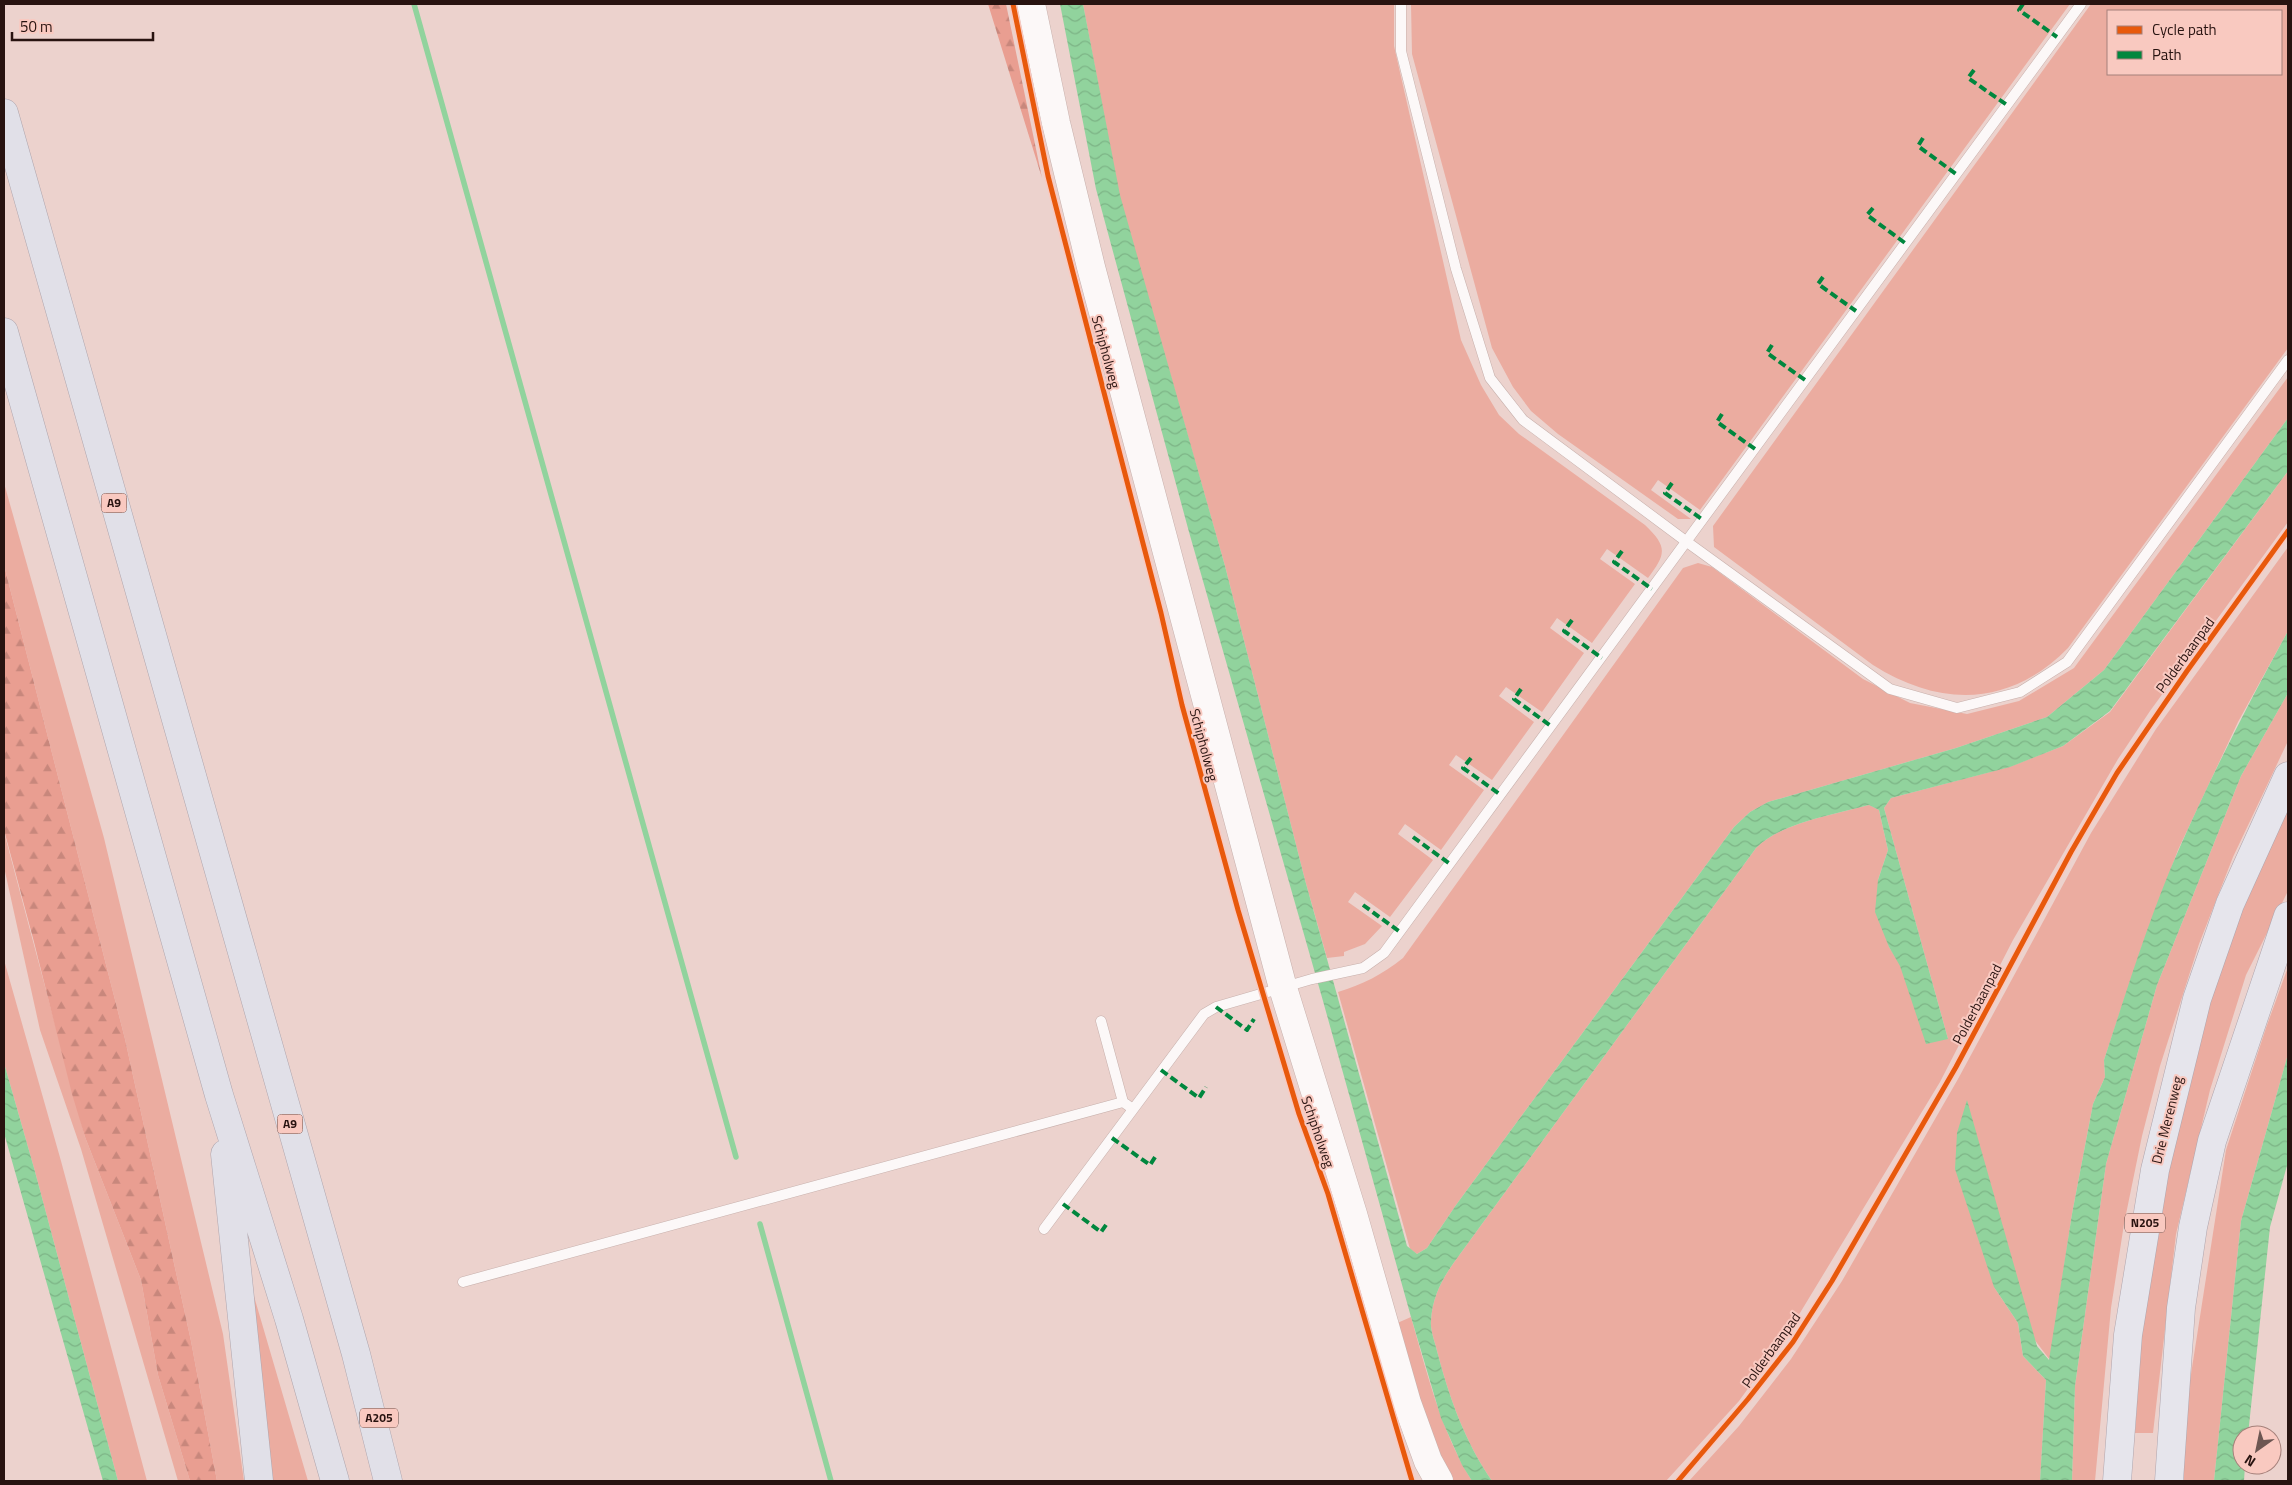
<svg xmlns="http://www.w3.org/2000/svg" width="2292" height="1485" viewBox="0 0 2292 1485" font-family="'Titillium Web',sans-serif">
  <defs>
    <pattern id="forest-firs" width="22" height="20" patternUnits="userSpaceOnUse" patternTransform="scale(1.25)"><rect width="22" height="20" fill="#e99e91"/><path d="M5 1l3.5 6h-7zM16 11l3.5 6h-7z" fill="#c8877c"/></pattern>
    <pattern id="water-waves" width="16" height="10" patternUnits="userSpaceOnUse" patternTransform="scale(1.25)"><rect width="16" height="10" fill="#91d39d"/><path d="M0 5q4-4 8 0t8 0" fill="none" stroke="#7db486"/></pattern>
  </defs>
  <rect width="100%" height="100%" fill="#ecd2cd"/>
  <path fill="#ebaca0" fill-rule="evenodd" d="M 1083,4 L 1394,4 L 1394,46 L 1461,340 L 1481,385 L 1499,415 L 1519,434 L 1645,525 C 1668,547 1666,554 1648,578 L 1607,549 L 1600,559 L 1635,584 L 1592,643 L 1557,618 L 1550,628 L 1584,653 L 1542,712 L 1506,687 L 1499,696 L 1534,722 L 1492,780 L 1456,755 L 1449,765 L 1484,790 L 1441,850 L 1405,824 L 1398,834 L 1433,860 L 1390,917 L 1355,892 L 1348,902 L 1382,926 L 1365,944 L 1344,952 L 1344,956 L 1327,958 L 1305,880 L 1225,566 L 1119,195 Z
    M 1411,4 L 2070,4 L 1700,510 L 1658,480 L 1651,490 L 1691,519 L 1678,519 L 1558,434 L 1531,411 L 1513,387 L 1492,348 L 1412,54 Z
    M 2091,4 L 2288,4 L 2288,348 L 2068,648 C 2010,707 1941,708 1873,665 L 1714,547 L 1713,526 ZM 2108,11 L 2281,11 L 2281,74 L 2108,74 Z
    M 2288,377 L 2288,418 L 2104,670 L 2047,717 L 1956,748 L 1768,802 L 1750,812 L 1734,827 L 1456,1205 L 1427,1248 L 1417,1254 L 1410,1249 L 1338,992 C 1363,984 1382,975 1403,958 L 1683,568 L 1698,563 L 1712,567 L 1863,679 L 1910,703 L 1967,714 L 2019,701 L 2074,668 Z
    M 2288,471 L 2288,522 L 2150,711 L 2118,759 L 2013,940 L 1940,1082 L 1786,1336 L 1739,1401 L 1666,1481 L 1492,1481 C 1465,1442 1449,1397 1437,1351 C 1435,1342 1430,1330 1431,1321 C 1432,1298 1442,1279 1455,1261 L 1756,848 C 1782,822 1833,815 1869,805 L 1879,810 L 1888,850 L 1878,880 L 1889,947 L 1948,1039 L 1884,808 L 1891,798 L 2009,767 L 2063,746 L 2110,712 Z
    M 4,483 L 104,838 L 223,1334 L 244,1481 L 217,1481 L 191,1341 L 125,1039 L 4,565 Z
    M 2288,547 L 2288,631 L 2238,722 L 2178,850 L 2142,946 L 2104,1060 L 2105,1077 L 2093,1104 L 2072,1214 L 2050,1360 L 1994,1287 L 2018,1323 L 2023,1356 L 2046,1380 L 2040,1481 L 1689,1481 L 1739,1426 L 1791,1359 L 1842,1281 L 1958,1079 L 2091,833 L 2156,729 Z
    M 2288,693 L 2288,741 L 2233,857 L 2199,944 L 2160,1066 L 2142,1136 L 2124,1224 L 2111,1308 L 2095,1481 L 2072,1481 L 2075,1386 L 2106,1164 L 2157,985 L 2241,776 Z
    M 2288,797 L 2288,891 L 2246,975 L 2210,1090 L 2176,1234 L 2153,1433 L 2135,1433 L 2142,1327 L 2167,1177 L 2210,1001 L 2227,944 Z
    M 4,832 L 85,1137 L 141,1280 L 158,1375 L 190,1481 L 178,1481 L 81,1149 L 40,1030 L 4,867 Z
    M 4,960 L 61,1161 L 147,1481 L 118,1481 L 34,1168 L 4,1063 Z
    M 2288,967 L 2288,1054 L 2241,1221 L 2214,1481 L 2184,1481 L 2184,1419 L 2226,1150 L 2266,1028 Z
    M 237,1238 L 308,1481 L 266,1481 Z
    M 1411,1317 C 1427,1373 1441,1431 1472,1481 L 1453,1481 L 1431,1437 L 1395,1324 Z"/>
  <path fill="url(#forest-firs)" d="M 988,4 L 1006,4 L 1042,178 Z
    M 4,565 L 125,1039 L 191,1341 L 217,1481 L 190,1481 L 158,1375 L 141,1280 L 85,1137 L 72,1094 L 34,942 L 4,830 Z"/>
  <path fill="url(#water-waves)" d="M 1060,4 L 1083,4 L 1120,195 L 1225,566 L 1305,880 L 1407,1246 L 1417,1254 L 1427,1248 L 1456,1205 L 1734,827 L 1750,812 L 1768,802 L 1956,748 L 2047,717 L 2104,670 L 2288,418 L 2288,471 L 2110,711 L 2063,746 L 2010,767 L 1891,798 L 1884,808 L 1948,1039 L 1926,1044 L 1900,966 L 1889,947 L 1875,912 L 1878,880 L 1888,850 L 1879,810 L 1869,805 C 1833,815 1782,822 1756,848 L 1455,1261 C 1442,1279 1432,1298 1431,1321 C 1430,1330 1435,1342 1437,1351 C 1449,1397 1465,1442 1492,1481 L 1472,1481 L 1462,1465 L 1441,1418 L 1411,1317 L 1323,1001 L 1189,532 L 1096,189 Z
    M 2288,631 L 2288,693 L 2241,776 L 2157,985 L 2106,1164 L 2075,1386 L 2072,1481 L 2040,1481 L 2046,1380 L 2023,1356 L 2018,1323 L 1994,1287 L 1955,1169 L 1957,1133 L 1967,1100 L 2037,1346 L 2049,1360 L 2072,1214 L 2093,1104 L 2105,1077 L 2104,1060 C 2127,990 2149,917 2179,849 C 2212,774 2249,702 2288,631 Z
    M 2288,1054 L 2288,1162 L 2270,1227 L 2248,1435 L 2242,1435 L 2242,1465 L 2245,1465 L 2244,1481 L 2214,1481 L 2241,1221 Z
    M 4,1063 L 34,1168 L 118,1481 L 103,1481 L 4,1133 Z"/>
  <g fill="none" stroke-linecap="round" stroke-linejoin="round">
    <path stroke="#91d39d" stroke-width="5.5" d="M 414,4 L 736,1157
      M 760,1224 L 831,1481"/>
    <defs>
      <path id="service" d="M 1401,4 L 1401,51 L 1456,269 L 1490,378 L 1523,420 L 1687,542 L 1890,689 L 1957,708 L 2020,692 L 2067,662 L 2288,360
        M 1101,1021 L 1123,1102
        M 1044,1229 L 1204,1014 L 1216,1007 L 1312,979 L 1363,968 L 1384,953 L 2081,4
        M 463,1282 L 1123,1102 L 1133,1109"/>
      <path id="secondary" d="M 1031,4 L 1056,123 L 1091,267 L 1283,988 L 1353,1214 L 1407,1403 L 1428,1461 L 1439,1481"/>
      <path id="trunk" d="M 2117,1481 L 2128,1335 L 2155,1170 L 2197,999 L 2230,904 L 2288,776
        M 2169,1481 L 2181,1308 L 2193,1227 L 2212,1141 L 2288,916"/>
      <path id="motorway" d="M 4,113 L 356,1354 L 388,1481
        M 4,332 L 219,1095 L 289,1319 L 335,1481
        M 225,1154 L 259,1481"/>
    </defs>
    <use href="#service" stroke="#c7b0ac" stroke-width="11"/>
    <use href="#secondary" stroke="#c7b0ac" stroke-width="29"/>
    <use href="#trunk" stroke="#afa5ad" stroke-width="29"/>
    <use href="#motorway" stroke="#afa5ad" stroke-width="29"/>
    <use href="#service" stroke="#fcf8f8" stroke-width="10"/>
    <use href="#secondary" stroke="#fcf8f8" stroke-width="28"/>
    <use href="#trunk" stroke="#e6e5ec" stroke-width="28"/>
    <use href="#motorway" stroke="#e1e0e8" stroke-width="28"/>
    <path stroke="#00873e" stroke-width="4" stroke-dasharray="8 4" stroke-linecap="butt" d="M 2023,4 L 2019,10 L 2057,37
      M 1974,70 L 1968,78 L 2007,105
      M 1923,138 L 1918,146 L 1956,174
      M 1873,208 L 1867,215 L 1905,243
      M 1823,277 L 1818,284 L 1856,311
      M 1772,345 L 1767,353 L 1805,380
      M 1722,414 L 1717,422 L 1755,449
      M 1672,483 L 1665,493 L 1703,520
      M 1622,551 L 1614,562 L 1652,589
      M 1572,620 L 1564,631 L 1602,658
      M 1521,689 L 1514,699 L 1551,726
      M 1471,758 L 1463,768 L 1501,795
      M 1413,837 L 1450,864
      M 1363,905 L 1400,932
      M 1216,1007 L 1247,1030 L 1254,1019
      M 1161,1070 L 1199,1098 L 1206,1087
      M 1112,1138 L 1150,1165 L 1157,1154
      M 1063,1204 L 1101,1232 L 1108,1222"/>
    <defs>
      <path id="cycleway" d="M 1013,4 L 1048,176 L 1161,613 L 1182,705 L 1238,910 L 1299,1114 L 1328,1194 L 1412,1481
        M 1678,1481 L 1748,1399 L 1793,1342 L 1832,1281 L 1956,1067 L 2071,852 L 2117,773 L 2187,671 L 2288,531"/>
    </defs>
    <use href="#cycleway" stroke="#f9c9c0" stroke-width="8"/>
    <use href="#cycleway" stroke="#e8590c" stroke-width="5"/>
  </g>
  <g text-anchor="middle" stroke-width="4" stroke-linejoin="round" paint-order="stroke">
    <g fill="#f9c9c0" stroke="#674a45" stroke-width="1">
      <rect x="101.5" y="493.5" width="25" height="19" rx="4"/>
      <rect x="277.5" y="1114.5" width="25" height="19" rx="4"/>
      <rect x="2125" y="1213.5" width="40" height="19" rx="4"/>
      <rect x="360" y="1408.5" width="38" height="19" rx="4"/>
    </g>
    <g font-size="12" font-weight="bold" fill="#281310">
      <text x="114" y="507">A9</text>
      <text x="290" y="1128">A9</text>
      <text x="2145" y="1227">N205</text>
      <text x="379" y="1422">A205</text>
    </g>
    <g font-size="14" fill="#281310" stroke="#f9c9c0">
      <text transform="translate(1106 352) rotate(75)" y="5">Schipholweg</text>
      <text transform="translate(2185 655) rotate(-54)" y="5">Polderbaanpad</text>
      <text transform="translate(1204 745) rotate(75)" y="5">Schipholweg</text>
      <text transform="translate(1977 1004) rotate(-62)" y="5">Polderbaanpad</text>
      <text transform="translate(2167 1120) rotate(-76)" y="5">Drie Merenweg</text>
      <text transform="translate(1318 1132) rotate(71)" y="5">Schipholweg</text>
      <text transform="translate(1771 1350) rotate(-54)" y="5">Polderbaanpad</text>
    </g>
  </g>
  <rect width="2292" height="1485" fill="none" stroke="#281310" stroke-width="10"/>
  <rect x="2107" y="10" width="175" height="65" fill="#f9c9c0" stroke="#a5807a"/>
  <rect x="2117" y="26" width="25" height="8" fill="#e8590c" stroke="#a5807a"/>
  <text x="2152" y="35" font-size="15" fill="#281310">Cycle path</text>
  <rect x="2117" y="51" width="25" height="8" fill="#00873e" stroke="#a5807a"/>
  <text x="2152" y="60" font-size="15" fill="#281310">Path</text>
  <g transform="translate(2257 1450) rotate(213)"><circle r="24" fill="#f9c9c0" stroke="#a5807a"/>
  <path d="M0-4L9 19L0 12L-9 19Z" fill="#6d5652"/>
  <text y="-8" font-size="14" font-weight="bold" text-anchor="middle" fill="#281310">N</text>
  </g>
  <path d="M12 32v8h141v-8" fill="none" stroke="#281310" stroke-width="2.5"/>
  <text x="20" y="32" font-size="15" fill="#281310" stroke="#f9c9c0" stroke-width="4" paint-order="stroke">50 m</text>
</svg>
